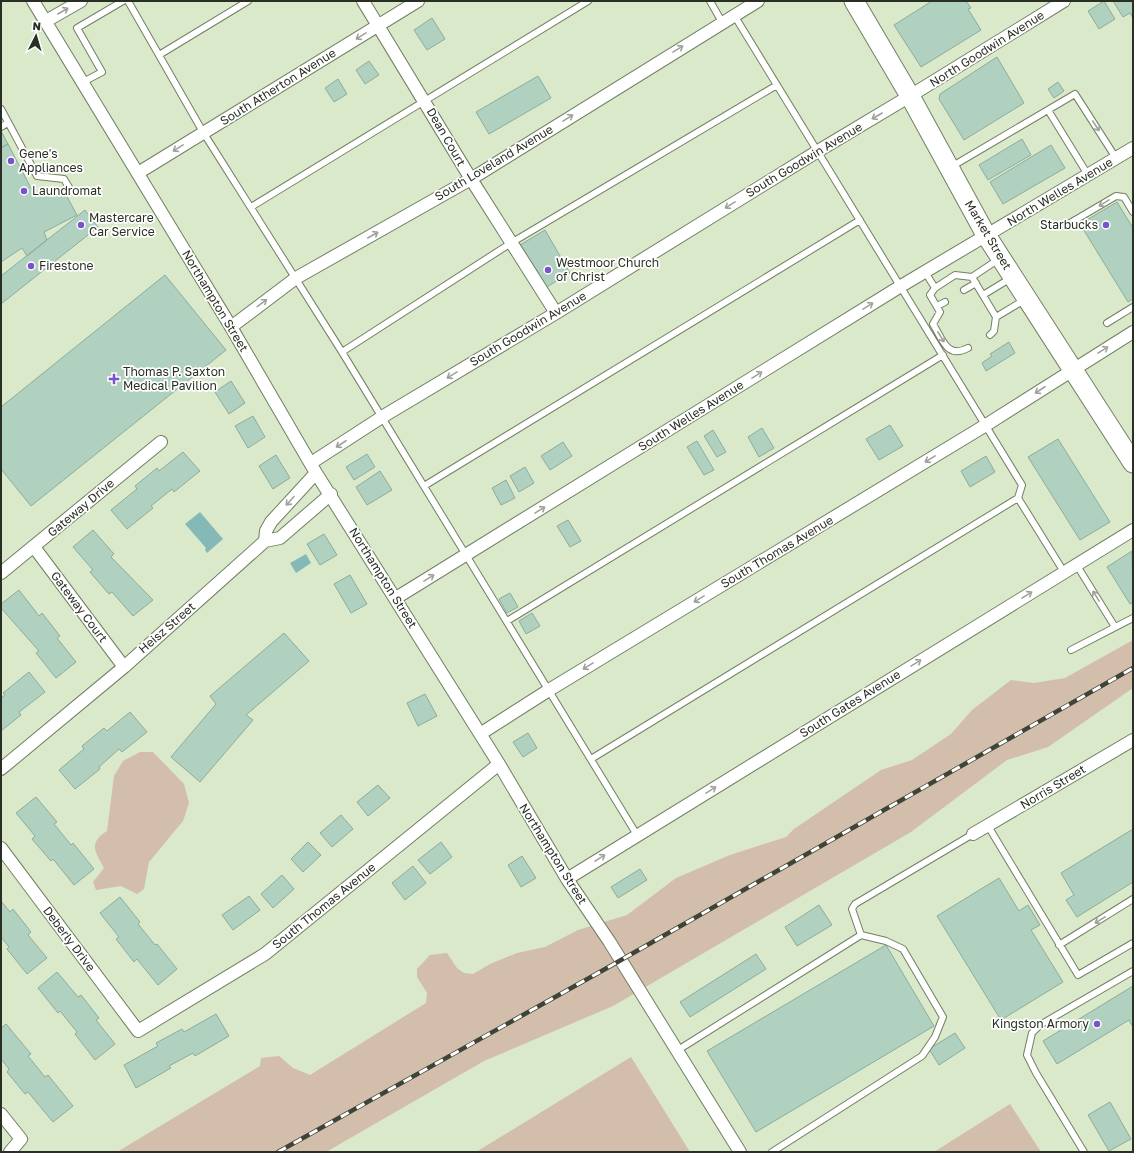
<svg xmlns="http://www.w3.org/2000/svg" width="1134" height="1153" viewBox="0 0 1134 1153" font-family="'Golos Text',sans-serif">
  <rect width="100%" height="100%" fill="#dae9ca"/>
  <path fill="#d3bdab" d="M 1133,640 L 1133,688 L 1048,747 L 1007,760 L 911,832 L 613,1006 L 484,1061 L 326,1152 L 117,1152 L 260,1066 L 261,1058 L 279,1056 L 293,1068 L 310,1075 L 426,1003 L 427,993 L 417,977 L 417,969 L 430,955 L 447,953 L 457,968 L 464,973 L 473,974 L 490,964 L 517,953 L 545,947 L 578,930 L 627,915 L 676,878 L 730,855 L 786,837 L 794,829 L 881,770 L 912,760 L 951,734 L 972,710 L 1011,680 L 1034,683 L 1065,678 Z
    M 140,752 L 153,752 L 184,784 L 189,803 L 183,821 L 149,862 L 144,889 L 137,894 L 121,886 L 96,890 L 93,882 L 104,868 C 95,852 88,843 107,831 L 114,776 L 123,761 Z
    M 631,1057 L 690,1152 L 476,1152 Z
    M 1010,1104 L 1041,1152 L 934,1152 Z"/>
  <path fill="#85b9b8" d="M 200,512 L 223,539 L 207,553 L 205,550 L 206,548 L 185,524 Z
    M 306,554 L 311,563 L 296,573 L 290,563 Z"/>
  <path fill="#b0d1bf" stroke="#8cac9b" d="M 932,1 L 966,1 L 971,8 L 968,9 L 981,30 L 921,67 L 894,25 Z
    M 1104,1 L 1115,19 L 1099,29 L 1088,11 Z
    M 1113,1 L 1133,1 L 1133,18 L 1130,13 L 1123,17 Z
    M 432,18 L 445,39 L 427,50 L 414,30 Z
    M 997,57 L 1024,103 L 964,140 L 939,99 L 940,94 Z
    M 369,61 L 379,75 L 365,84 L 356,70 Z
    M 538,76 L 551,98 L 489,134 L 476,112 Z
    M 338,79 L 347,94 L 334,102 L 325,88 Z
    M 1058,82 L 1064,91 L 1054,98 L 1048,89 Z
    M 1,131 L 8,144 L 1,148 Z
    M 1022,139 L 1031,155 L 988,180 L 979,165 Z
    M 8,144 L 32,190 L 43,196 L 65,193 L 77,215 L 44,232 L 47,240 L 27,256 L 22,248 L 1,262 L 1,148 Z
    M 1051,145 L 1065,168 L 1003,204 L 990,182 Z
    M 1117,202 L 1133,228 L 1133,299 L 1128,302 L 1080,224 Z
    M 85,210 L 98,227 L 1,304 L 1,276 Z
    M 545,230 L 570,273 L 545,288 L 520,245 Z
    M 165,275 L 226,350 L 31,506 L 1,469 L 1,407 Z
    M 1009,342 L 1015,353 L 986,371 L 982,363 L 992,356 L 990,354 Z
    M 231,381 L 245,403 L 229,414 L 215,392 Z
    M 253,416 L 265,437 L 248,448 L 235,426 Z
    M 890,425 L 903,446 L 879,460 L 866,439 Z
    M 762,428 L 774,448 L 759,457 L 748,437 Z
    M 713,430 L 726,452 L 717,457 L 704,436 Z
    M 1058,439 L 1110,522 L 1080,540 L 1028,457 Z
    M 697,441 L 714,470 L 704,475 L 687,447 Z
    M 563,442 L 572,456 L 550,470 L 541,456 Z
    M 183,452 L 200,471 L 174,492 L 172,489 L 151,506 L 153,508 L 127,529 L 111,510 L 137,489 L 135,486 L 157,468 L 159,471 Z
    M 367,454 L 375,467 L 354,480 L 346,467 Z
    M 276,455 L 290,478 L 273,489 L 259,466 Z
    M 986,456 L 995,472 L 970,487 L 961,471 Z
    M 525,467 L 534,483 L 519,492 L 510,476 Z
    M 380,471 L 392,490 L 367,505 L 356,487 Z
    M 506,480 L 515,498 L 501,505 L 492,488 Z
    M 568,520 L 581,541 L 570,547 L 557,526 Z
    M 93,530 L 114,554 L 111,557 L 153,600 L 133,616 L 112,592 L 109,594 L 90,572 L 93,570 L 73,547 Z
    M 324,534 L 337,555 L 320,565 L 307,544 Z
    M 1132,551 L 1133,602 L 1130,604 L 1107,567 Z
    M 350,575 L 367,604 L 351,613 L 334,584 Z
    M 19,590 L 39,616 L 42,613 L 60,636 L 57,638 L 76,662 L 56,678 L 36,653 L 39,651 L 1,608 L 1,604 Z
    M 510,593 L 518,607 L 507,613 L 499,599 Z
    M 532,613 L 540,626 L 526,634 L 519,621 Z
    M 284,633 L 309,661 L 246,715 L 253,720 L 200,782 L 171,757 L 216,704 L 210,696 Z
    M 29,672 L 45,692 L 19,712 L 21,715 L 1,731 L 1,698 L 5,695 L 3,693 Z
    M 425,694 L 437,716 L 418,726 L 407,703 Z
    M 130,712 L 147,732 L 122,752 L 119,749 L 99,767 L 100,769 L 75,789 L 59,770 L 84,749 L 82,746 L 104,728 L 107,731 Z
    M 528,733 L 537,748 L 523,757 L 513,742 Z
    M 378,785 L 390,798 L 368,816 L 357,802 Z
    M 36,797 L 57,822 L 54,824 L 71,845 L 73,843 L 94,869 L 74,885 L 53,859 L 51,861 L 32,839 L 35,836 L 16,813 Z
    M 341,815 L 353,829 L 332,847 L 320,833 Z
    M 1133,829 L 1133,882 L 1077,917 L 1066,900 L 1074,895 L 1061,873 Z
    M 308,842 L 321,855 L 303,872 L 291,859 Z
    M 441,842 L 452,857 L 430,874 L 418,860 Z
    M 522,856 L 536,878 L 521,887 L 508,865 Z
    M 413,866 L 426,883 L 405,900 L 392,883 Z
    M 640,869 L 647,880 L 618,898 L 611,887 Z
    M 282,875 L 294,889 L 273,908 L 261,894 Z
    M 999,878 L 1019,911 L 1028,905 L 1040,925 L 1031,930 L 1063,982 L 1001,1020 L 937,916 Z
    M 249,896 L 260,910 L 233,930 L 222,915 Z
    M 120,897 L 140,922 L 138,924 L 155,945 L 157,944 L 177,969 L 158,985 L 137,959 L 134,962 L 116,939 L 119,937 L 100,913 Z
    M 1,901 L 10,912 L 13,909 L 31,932 L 28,935 L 47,958 L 27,974 L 7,949 L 9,947 L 1,937 Z
    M 819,905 L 832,925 L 797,946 L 785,927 Z
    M 886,945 L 934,1026 L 756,1132 L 707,1051 Z
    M 756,954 L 766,969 L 690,1017 L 680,1002 Z
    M 57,972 L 78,997 L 81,995 L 99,1018 L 96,1020 L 115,1044 L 95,1060 L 75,1034 L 77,1032 L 60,1011 L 58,1013 L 38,988 Z
    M 1133,986 L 1133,1027 L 1129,1020 L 1057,1064 L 1043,1041 Z
    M 216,1014 L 229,1036 L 195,1056 L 193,1053 L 169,1066 L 171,1068 L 136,1088 L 124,1065 L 158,1046 L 156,1043 L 182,1029 L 184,1032 Z
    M 6,1024 L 31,1054 L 28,1056 L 45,1077 L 48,1075 L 73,1106 L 53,1122 L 28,1092 L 25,1094 L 7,1072 L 9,1069 L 1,1059 L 1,1028 Z
    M 955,1033 L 965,1048 L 939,1065 L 929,1049 Z
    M 1110,1102 L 1131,1139 L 1109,1151 L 1088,1115 Z"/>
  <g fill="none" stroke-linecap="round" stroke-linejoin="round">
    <defs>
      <path id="lane" d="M 128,1 L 203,132 L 342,352 L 637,835
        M 710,1 L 722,22
        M 159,55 L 248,1
        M 83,82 L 102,72 L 77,28 L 123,1
        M 1,109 L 37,176 L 64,179 L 70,189
        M 1048,110 L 1088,175
        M 1,127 L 8,123
        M 951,167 L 1075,94 L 1116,158
        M 251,207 L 588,1
        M 1065,226 L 1116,196 L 1124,197 L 1133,212
        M 925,272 L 935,288 L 955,275 L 972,277 L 996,317 L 1026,299
        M 972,277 L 999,259
        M 935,288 L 930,295 L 940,312 L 933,324 C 943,340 947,359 968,348
        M 964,290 L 976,283
        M 983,295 L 1011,278
        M 937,306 L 945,302
        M 1107,323 L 1133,307
        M 990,335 L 994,331 L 996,317
        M 342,352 L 511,243 L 777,85
        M 424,486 L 860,220
        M 1018,498 L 1064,572
        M 1076,564 L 1115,627
        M 507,621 L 943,355
        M 1071,650 L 1133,618
        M 591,759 L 1018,498 L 1022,485 L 734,15
        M 988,826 L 1078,975 L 1133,943
        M 861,935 L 852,909 L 855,904 L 973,834
        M 1059,945 L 1133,899
        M 678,1050 L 861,935 L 886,941 L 903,949 L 943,1017 L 935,1037 L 922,1056 L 772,1152
        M 1084,1152 L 1036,1073 L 1027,1055 L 1032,1033 L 1040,1025 L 1133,971"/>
      <path id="street" d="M 33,1 L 231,327 L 316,473 L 499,764 L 567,879 L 609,941 L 740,1152
        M 363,1 L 471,179 L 556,313
        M 46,21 L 81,1
        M 138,173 L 418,1
        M 231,327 L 296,278 L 471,179 L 758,1
        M 311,463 L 382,417 L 556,313 L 818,151 L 910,96 L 1064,1
        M 265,541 L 280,538 L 331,494
        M 34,547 L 124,667
        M 1,573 L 161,442
        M 396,598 L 901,286 L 1133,148
        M 480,734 L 549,690 L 986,425 L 1133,332
        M 1,769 L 124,667 L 265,541 L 266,531 L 271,522 L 316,473
        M 973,834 L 1133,740
        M 1,848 L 138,1031 L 265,954 L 499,764
        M 567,879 L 1133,530
        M 1,1114 L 21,1139 L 10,1152"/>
      <path id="primary" d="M 854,1 L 910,96 L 986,235 L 1133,463"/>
    </defs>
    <use href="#lane" stroke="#727f63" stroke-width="8"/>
    <use href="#street" stroke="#727f63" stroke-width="14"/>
    <use href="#primary" stroke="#727f63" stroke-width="21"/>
    <use href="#lane" stroke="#fff" stroke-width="6"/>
    <use href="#street" stroke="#fff" stroke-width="12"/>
    <use href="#primary" stroke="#fff" stroke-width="19"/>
    <defs>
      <path id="rail" d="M 278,1152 L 607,968 L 1133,668"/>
    </defs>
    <use href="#rail" stroke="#3e4536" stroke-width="4.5"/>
    <use href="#rail" stroke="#fff" stroke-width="3" stroke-dasharray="9" stroke-linecap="butt"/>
  </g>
  <defs><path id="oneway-shaft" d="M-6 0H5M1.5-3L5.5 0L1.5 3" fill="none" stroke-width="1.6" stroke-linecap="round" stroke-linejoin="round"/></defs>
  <g stroke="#9fa19c">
    <use href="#oneway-shaft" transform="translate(63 11) rotate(-30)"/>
    <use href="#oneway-shaft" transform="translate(361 36) rotate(148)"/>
    <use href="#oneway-shaft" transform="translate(678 49) rotate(-32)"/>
    <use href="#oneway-shaft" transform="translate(877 116) rotate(150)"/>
    <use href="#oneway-shaft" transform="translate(568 118) rotate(-32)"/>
    <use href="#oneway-shaft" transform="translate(1096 126) rotate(57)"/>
    <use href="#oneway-shaft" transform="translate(178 148) rotate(149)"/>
    <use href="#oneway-shaft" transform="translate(1104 203) rotate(149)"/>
    <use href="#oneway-shaft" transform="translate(730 205) rotate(148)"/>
    <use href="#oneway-shaft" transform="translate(373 235) rotate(-30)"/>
    <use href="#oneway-shaft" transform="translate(262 303) rotate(-36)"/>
    <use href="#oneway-shaft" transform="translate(868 306) rotate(-32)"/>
    <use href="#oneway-shaft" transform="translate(941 337) rotate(58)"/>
    <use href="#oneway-shaft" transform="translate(1103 350) rotate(-32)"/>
    <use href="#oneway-shaft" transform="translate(452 375) rotate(149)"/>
    <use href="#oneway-shaft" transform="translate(757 375) rotate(-32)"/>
    <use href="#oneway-shaft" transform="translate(1040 390) rotate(147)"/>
    <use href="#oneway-shaft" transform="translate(341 444) rotate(147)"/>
    <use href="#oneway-shaft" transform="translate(930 459) rotate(149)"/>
    <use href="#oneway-shaft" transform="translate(290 501) rotate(132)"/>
    <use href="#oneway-shaft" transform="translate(540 510) rotate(-32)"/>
    <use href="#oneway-shaft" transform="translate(429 578) rotate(-31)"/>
    <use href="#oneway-shaft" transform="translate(1027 595) rotate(-32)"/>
    <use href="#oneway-shaft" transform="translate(1096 596) rotate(-122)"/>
    <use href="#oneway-shaft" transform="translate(699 599) rotate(149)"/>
    <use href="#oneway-shaft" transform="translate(916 663) rotate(-32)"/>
    <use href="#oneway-shaft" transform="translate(588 666) rotate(149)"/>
    <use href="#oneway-shaft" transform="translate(711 790) rotate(-32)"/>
    <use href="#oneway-shaft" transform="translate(600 858) rotate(-32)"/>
    <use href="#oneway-shaft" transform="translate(1100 920) rotate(149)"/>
  </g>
  <g fill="#7a52cb" stroke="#fff" stroke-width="1.5">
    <circle cx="11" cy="161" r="4"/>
    <circle cx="24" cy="191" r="4"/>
    <circle cx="81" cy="225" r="4"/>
    <circle cx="1106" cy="225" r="4"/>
    <circle cx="31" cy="266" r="4"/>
    <circle cx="548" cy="270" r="4"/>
    <path d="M112 373h4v4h4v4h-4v4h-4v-4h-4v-4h4z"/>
    <circle cx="1097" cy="1024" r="4"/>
  </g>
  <g text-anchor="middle" stroke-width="3.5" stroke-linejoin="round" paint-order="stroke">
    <g font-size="12" fill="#292f23" stroke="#fff">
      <text transform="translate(987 49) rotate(-32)" y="4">North Goodwin Avenue</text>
      <text transform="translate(278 87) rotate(-32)" y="4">South Atherton Avenue</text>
      <text transform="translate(446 137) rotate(60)" y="4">Dean Court</text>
      <text transform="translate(804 160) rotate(-31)" y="4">South Goodwin Avenue</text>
      <text transform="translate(494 163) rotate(-31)" y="4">South Loveland Avenue</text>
      <text transform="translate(1060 192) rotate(-31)" y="4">North Welles Avenue</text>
      <text transform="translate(988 235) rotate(59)" y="4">Market Street</text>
      <text transform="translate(215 301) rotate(59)" y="4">Northampton Street</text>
      <text transform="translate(528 329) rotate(-31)" y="4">South Goodwin Avenue</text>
      <text transform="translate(691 416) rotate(-32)" y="4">South Welles Avenue</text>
      <text transform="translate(81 508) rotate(-40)" y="4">Gateway Drive</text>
      <text transform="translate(777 552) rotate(-31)" y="4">South Thomas Avenue</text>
      <text transform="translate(383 578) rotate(58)" y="4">Northampton Street</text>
      <text transform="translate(79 607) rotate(53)" y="4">Gateway Court</text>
      <text transform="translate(167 628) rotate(-41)" y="4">Heisz Street</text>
      <text transform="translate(850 704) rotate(-32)" y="4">South Gates Avenue</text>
      <text transform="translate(1053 787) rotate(-31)" y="4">Norris Street</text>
      <text transform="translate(553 854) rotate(58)" y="4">Northampton Street</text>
      <text transform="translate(324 906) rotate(-39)" y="4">South Thomas Avenue</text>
      <text transform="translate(69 939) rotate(53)" y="4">Deberly Drive</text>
    </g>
    <g font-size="12" fill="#292f23" stroke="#fff" text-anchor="start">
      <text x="19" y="158">Gene's<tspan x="19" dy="14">Appliances</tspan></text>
      <text x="32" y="195">Laundromat</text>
      <text x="89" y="222">Mastercare<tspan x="89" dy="14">Car Service</tspan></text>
      <text x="1098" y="229" text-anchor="end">Starbucks</text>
      <text x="556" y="267">Westmoor Church<tspan x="556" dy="14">of Christ</tspan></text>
      <text x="39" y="270">Firestone</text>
      <text x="123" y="376">Thomas P. Saxton<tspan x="123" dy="14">Medical Pavilion</tspan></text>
      <text x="1089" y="1028" text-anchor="end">Kingston Armory</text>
    </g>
  </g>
  <rect width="1134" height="1153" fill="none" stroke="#292f23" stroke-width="4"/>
  <g transform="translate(36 36) rotate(5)" stroke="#ffffff" stroke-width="3" paint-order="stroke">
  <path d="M0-3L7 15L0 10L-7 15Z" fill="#292f23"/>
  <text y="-6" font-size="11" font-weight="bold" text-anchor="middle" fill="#292f23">N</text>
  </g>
</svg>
